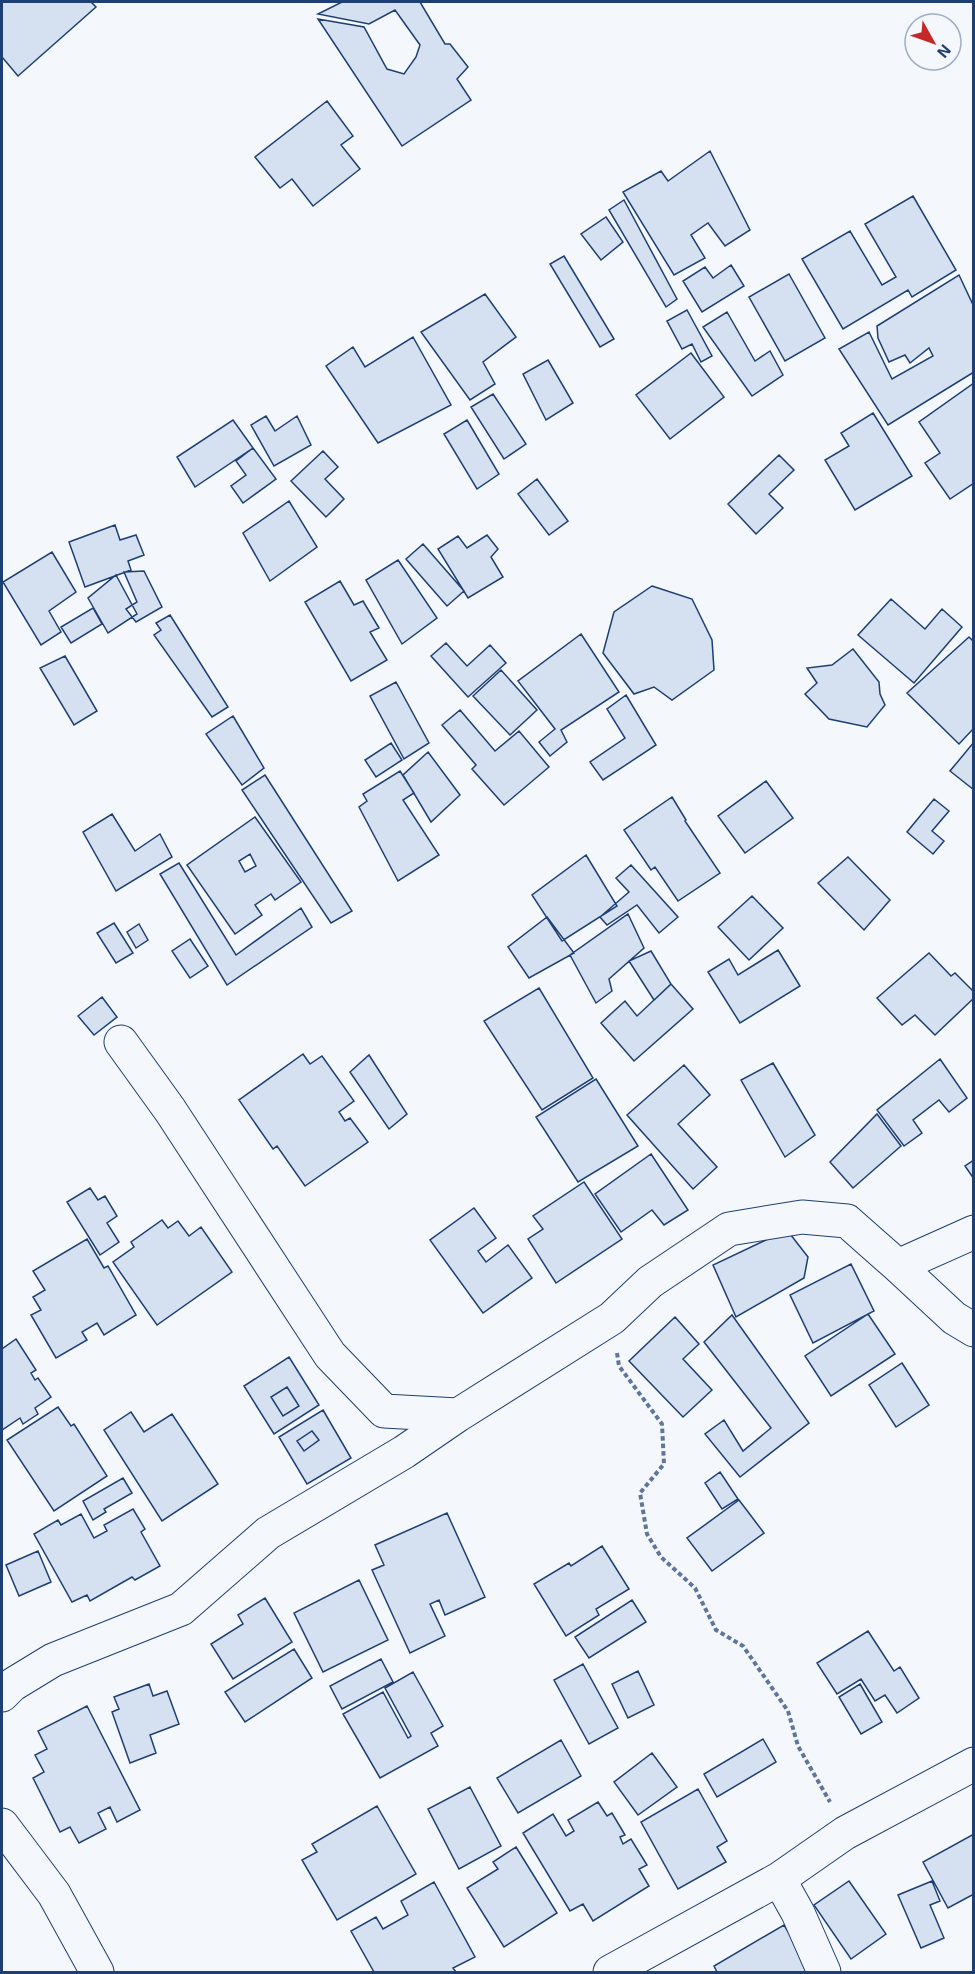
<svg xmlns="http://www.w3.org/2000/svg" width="975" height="1974" viewBox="0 0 975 1974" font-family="'Exo 2',sans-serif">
  <rect width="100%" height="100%" fill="#f4f7fb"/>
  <path fill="#d5e0f0" stroke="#1d3f73" stroke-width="1.5" fill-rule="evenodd" d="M 2,2 L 91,2 L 96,7 L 18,76 L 2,57 Z
    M 342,2 L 420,2 L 445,44 L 450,44 L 468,67 L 457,79 L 471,100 L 402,146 L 318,19 L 364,27 L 387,69 L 404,74 L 416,57 L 420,45 L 395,10 L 369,24 L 318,14 Z
    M 327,101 L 353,136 L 341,145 L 360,169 L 313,206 L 292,179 L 280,188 L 255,157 Z
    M 710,151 L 750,230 L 725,246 L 708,223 L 691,235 L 705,258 L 674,275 L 623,192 L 661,171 L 668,181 Z
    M 913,196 L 956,270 L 912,297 L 908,290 L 843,329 L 802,259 L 850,231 L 882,285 L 896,277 L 865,224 Z
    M 624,200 L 677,299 L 666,307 L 609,210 Z
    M 606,217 L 623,242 L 601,260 L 581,234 Z
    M 564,256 L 614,339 L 600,347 L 550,264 Z
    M 731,265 L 744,286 L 702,312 L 683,281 L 705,267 L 713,278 Z
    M 789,274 L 825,338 L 785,361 L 749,297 Z
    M 959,275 L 974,307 L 974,372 L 888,425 L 839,349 L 869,332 L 892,379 L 933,356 L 929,348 L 910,363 L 905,355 L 889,362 L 878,338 L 877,326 Z
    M 485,294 L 516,337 L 483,362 L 495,384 L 470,400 L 421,332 Z
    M 687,310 L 712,356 L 701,362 L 692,344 L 682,349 L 667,321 Z
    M 727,312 L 755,361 L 770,351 L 783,375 L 752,396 L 703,327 Z
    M 413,337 L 451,405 L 378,443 L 326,366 L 353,347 L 365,367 Z
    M 691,353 L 724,397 L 670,439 L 636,395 Z
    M 548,360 L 573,403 L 546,420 L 523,374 Z
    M 974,383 L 974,483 L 950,499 L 925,463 L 940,453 L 919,422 Z
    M 493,394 L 526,444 L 504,459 L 471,407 Z
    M 873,413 L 912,476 L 855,510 L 825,460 L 849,446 L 841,433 Z
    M 266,416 L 275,431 L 297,416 L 311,445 L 274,466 L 251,425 Z
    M 233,420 L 253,448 L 195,487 L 177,457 Z
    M 467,420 L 499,474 L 477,489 L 444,434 Z
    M 253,448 L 276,479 L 243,503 L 231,486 L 246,475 L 236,461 Z
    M 323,451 L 338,467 L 325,479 L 344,499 L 326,517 L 291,481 Z
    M 779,455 L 794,470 L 769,494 L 783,508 L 756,534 L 728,504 Z
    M 537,479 L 568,521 L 549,535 L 518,494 Z
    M 289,501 L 317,547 L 270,581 L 243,533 Z
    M 115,525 L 120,540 L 136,535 L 144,555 L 128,561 L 131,570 L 85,587 L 69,542 Z
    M 487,535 L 498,549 L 491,557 L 503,577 L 468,598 L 438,549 L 458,536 L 467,548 Z
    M 423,544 L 464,591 L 447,606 L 406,559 Z
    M 52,552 L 76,592 L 49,611 L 61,632 L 41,645 L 3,582 Z
    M 398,560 L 437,618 L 402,644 L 366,580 Z
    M 144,571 L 162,607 L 136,622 L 126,609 L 137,602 L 124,572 Z
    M 116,575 L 137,614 L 108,633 L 88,598 Z
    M 340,581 L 354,605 L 363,601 L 379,628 L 370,632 L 387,660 L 351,681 L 305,602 Z
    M 652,586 L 692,599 L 712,640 L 714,670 L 672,700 L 654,687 L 634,694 L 603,653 L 614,612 Z
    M 891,599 L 925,629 L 942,609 L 962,627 L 914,683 L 858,635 Z
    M 93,608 L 102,624 L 71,643 L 61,627 Z
    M 170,615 L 228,707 L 212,717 L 154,635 L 161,630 L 156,623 Z
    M 581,634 L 619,692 L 561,730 L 567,742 L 550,756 L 539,742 L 555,729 L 518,681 Z
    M 969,637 L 974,642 L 974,728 L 959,744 L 907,693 Z
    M 446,643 L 467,666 L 490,645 L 506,663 L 468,697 L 431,656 Z
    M 853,649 L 879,682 L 880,694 L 885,705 L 867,727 L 829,719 L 805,694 L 817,683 L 807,668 L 832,665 Z
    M 65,656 L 97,711 L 74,725 L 40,668 Z
    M 501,670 L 537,710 L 510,735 L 473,696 Z
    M 396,682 L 429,743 L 404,759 L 370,696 Z
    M 626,695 L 656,745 L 603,780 L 590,762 L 625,738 L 607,709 Z
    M 460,710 L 495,751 L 519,731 L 549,767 L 504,805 L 472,769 L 476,765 L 442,725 Z
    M 233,716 L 264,768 L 242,785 L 206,734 Z
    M 974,742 L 974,790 L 950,771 Z
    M 391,743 L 402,760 L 376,777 L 365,760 Z
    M 428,752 L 460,795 L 431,822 L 403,775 Z
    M 400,771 L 414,793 L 403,800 L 439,855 L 398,881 L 359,807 L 367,801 L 363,794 Z
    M 265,775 L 352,911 L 331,923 L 242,790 Z
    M 766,781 L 793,818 L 745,853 L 718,816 Z
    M 672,797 L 686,820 L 685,821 L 720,873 L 678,901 L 655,867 L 651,870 L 624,830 Z
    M 934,799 L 949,811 L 932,831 L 944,841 L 933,854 L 907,832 Z
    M 112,814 L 135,851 L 160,834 L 172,857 L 116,891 L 83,832 Z
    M 255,817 L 301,882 L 275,900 L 271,894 L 255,905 L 262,915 L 235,934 L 187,865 ZM 250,854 L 256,866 L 245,872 L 239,861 Z
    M 586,855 L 617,906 L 562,941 L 532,895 Z
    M 848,857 L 890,900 L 864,930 L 818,883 Z
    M 179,863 L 236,955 L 301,908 L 312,927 L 227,985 L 160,874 Z
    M 631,865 L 678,917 L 659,933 L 637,905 L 607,925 L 600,917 L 629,892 L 616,878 Z
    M 752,896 L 783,928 L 749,960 L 718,927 Z
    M 628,914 L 644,948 L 609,979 L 612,991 L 596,1003 L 570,955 Z
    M 547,917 L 574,953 L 529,978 L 508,947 Z
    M 114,923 L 133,953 L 116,963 L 97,933 Z
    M 139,924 L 148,940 L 136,948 L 127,932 Z
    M 190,939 L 208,966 L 190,978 L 172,951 Z
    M 778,950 L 800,986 L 740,1023 L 708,972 L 729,959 L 738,975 Z
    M 651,951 L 671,984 L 654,1000 L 629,961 Z
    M 929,953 L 951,976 L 955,973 L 974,992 L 974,998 L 935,1035 L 915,1015 L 902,1025 L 877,998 Z
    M 671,984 L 693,1009 L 634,1061 L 601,1023 L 625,1001 L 637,1016 Z
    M 539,988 L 593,1078 L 542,1110 L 484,1021 Z
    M 102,997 L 117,1017 L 94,1035 L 78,1016 Z
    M 303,1054 L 310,1064 L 322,1056 L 354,1101 L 339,1112 L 345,1121 L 350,1118 L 368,1142 L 305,1186 L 277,1146 L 273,1149 L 239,1100 Z
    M 369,1055 L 407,1114 L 389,1129 L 350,1072 Z
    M 940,1059 L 967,1098 L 949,1112 L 939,1100 L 913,1120 L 922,1133 L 904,1146 L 877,1110 Z
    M 773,1063 L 815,1135 L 785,1157 L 741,1080 Z
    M 684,1065 L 710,1095 L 678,1124 L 717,1167 L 693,1189 L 627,1115 Z
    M 596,1079 L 638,1146 L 578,1182 L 536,1117 Z
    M 877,1114 L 901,1146 L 853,1188 L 830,1162 Z
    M 651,1154 L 688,1210 L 664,1225 L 652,1210 L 621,1232 L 595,1194 Z
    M 974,1160 L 974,1179 L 965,1166 Z
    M 584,1182 L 622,1239 L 556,1283 L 528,1239 L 543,1229 L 533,1216 Z
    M 90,1188 L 98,1200 L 105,1196 L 117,1216 L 107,1223 L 119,1242 L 100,1255 L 67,1202 Z
    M 474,1208 L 496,1238 L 478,1251 L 486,1262 L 508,1245 L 532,1278 L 483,1313 L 430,1240 Z
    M 162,1220 L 168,1228 L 178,1221 L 189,1236 L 201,1227 L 232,1272 L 157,1325 L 113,1262 L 134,1247 L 131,1242 Z
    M 787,1230 L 808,1257 L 804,1278 L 736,1317 L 713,1265 Z
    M 87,1239 L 104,1268 L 108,1266 L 136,1315 L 104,1335 L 97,1323 L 82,1332 L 87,1340 L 56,1358 L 31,1315 L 41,1310 L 33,1297 L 45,1290 L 33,1271 Z
    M 851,1264 L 874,1311 L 813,1343 L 790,1295 Z
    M 868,1314 L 895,1354 L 831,1396 L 805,1356 Z
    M 732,1315 L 809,1423 L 740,1477 L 705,1434 L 724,1420 L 743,1451 L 771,1428 L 704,1342 Z
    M 675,1317 L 699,1344 L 683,1359 L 712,1390 L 683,1417 L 629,1361 Z
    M 16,1339 L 36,1370 L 31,1373 L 35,1380 L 38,1378 L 51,1397 L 35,1408 L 38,1414 L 23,1424 L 20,1418 L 2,1430 L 2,1349 Z
    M 289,1357 L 319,1405 L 274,1434 L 244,1386 ZM 287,1387 L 299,1406 L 283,1416 L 271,1397 Z
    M 902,1363 L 929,1405 L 896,1427 L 869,1385 Z
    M 287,1387 L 299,1406 L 283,1416 L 271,1397 Z
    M 58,1407 L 71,1426 L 74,1424 L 107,1476 L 54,1511 L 7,1440 Z
    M 323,1410 L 351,1458 L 307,1484 L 279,1437 ZM 312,1431 L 319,1440 L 304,1451 L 297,1441 Z
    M 131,1412 L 144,1432 L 172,1414 L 218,1484 L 162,1521 L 104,1430 Z
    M 312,1431 L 319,1440 L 304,1451 L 297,1441 Z
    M 720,1472 L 738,1499 L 722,1509 L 705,1483 Z
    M 123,1478 L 132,1493 L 104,1509 L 106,1512 L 93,1520 L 83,1501 Z
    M 739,1500 L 764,1533 L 712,1571 L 687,1538 Z
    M 133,1509 L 145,1529 L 141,1532 L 160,1566 L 135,1580 L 132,1577 L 90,1601 L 87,1595 L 72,1602 L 34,1534 L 58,1520 L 61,1525 L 81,1514 L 94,1538 L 107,1531 L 104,1525 Z
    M 447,1513 L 485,1597 L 445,1615 L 439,1600 L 430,1604 L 445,1636 L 410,1653 L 372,1570 L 384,1565 L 375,1545 Z
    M 602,1546 L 629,1589 L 596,1609 L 599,1615 L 566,1636 L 534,1584 L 569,1563 L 571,1566 Z
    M 38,1551 L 51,1582 L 19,1596 L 6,1565 Z
    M 359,1580 L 388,1640 L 323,1672 L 294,1613 Z
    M 265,1598 L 292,1642 L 233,1679 L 211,1644 L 243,1624 L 238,1615 Z
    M 632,1600 L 646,1622 L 589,1658 L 575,1637 Z
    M 868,1631 L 894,1671 L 900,1667 L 919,1698 L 897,1713 L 885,1695 L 875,1701 L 861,1679 L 837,1694 L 817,1663 Z
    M 294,1649 L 312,1678 L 245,1722 L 225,1692 Z
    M 381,1659 L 393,1682 L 342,1709 L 330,1686 Z
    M 583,1664 L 618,1728 L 589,1744 L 554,1680 Z
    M 638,1671 L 654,1705 L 628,1718 L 612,1684 Z
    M 413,1672 L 443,1726 L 431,1733 L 438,1746 L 380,1778 L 343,1714 L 383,1692 L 408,1738 L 411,1736 L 385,1688 Z
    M 149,1684 L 153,1696 L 167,1691 L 179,1724 L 150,1735 L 156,1753 L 130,1763 L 112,1712 L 119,1709 L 114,1697 Z
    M 860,1684 L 882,1722 L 861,1734 L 839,1697 Z
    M 87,1706 L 140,1810 L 117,1822 L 110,1807 L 98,1813 L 106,1829 L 79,1843 L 70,1827 L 60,1832 L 33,1778 L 44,1772 L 35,1755 L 47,1749 L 38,1731 Z
    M 763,1739 L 776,1762 L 717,1797 L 704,1774 Z
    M 561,1740 L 581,1776 L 518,1813 L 497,1778 Z
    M 652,1753 L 677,1787 L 638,1815 L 614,1782 Z
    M 470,1787 L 501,1846 L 459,1869 L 428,1809 Z
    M 698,1789 L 727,1841 L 717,1847 L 726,1862 L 678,1889 L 641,1822 Z
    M 598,1802 L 607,1816 L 612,1813 L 625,1835 L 620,1837 L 623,1844 L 631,1839 L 647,1865 L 639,1869 L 649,1886 L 593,1921 L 583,1904 L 570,1911 L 523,1833 L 553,1814 L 566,1836 L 574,1831 L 568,1820 Z
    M 377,1806 L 416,1874 L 337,1920 L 302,1860 L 317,1852 L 312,1844 Z
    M 974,1834 L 974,1894 L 948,1908 L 923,1862 Z
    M 516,1847 L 557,1913 L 504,1947 L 467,1888 L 498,1869 L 493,1862 Z
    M 849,1881 L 886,1934 L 851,1959 L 814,1905 Z
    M 932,1881 L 940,1901 L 930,1905 L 944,1938 L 921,1948 L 898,1895 Z
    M 434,1882 L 475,1957 L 453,1968 L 456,1972 L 374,1972 L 351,1931 L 376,1917 L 383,1929 L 408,1915 L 401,1901 Z
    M 784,1925 L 811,1970 L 807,1972 L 717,1972 L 714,1966 Z"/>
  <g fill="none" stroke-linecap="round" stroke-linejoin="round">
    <defs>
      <path id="minor" d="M 121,1042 L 170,1110 L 330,1355 L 384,1411 L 458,1415
        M 898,1266 L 974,1232
        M 2,1695 L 12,1685 L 53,1660 L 181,1609 L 268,1533 L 404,1452 L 458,1415 L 612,1318 L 650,1282 L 729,1229 L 802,1217 L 847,1221 L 898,1266 L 954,1318 L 974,1330
        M 2,1825 L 54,1894 L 97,1972
        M 779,1879 L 798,1913 L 824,1972
        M 610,1972 L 779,1879 L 845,1833 L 974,1764"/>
    </defs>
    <use href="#minor" stroke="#1d3f73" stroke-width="35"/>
    <path stroke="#5e769c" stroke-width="4" stroke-dasharray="4.5 3" stroke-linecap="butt" d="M 617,1353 L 619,1366 L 662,1424 L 664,1464 L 640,1493 L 647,1534 L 661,1557 L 695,1588 L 716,1630 L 743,1646 L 788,1711 L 798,1746 L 830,1802"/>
    <use href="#minor" stroke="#f4f7fb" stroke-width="33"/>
  </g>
  <rect width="975" height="1974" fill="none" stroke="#1d3f73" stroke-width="6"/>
  <g transform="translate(933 42) rotate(130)"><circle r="28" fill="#f4f7fb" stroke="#9eadc5" stroke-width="1.5"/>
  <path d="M0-4.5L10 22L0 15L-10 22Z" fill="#c62828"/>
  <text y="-9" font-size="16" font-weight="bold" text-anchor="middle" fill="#1d3f73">N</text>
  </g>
</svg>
